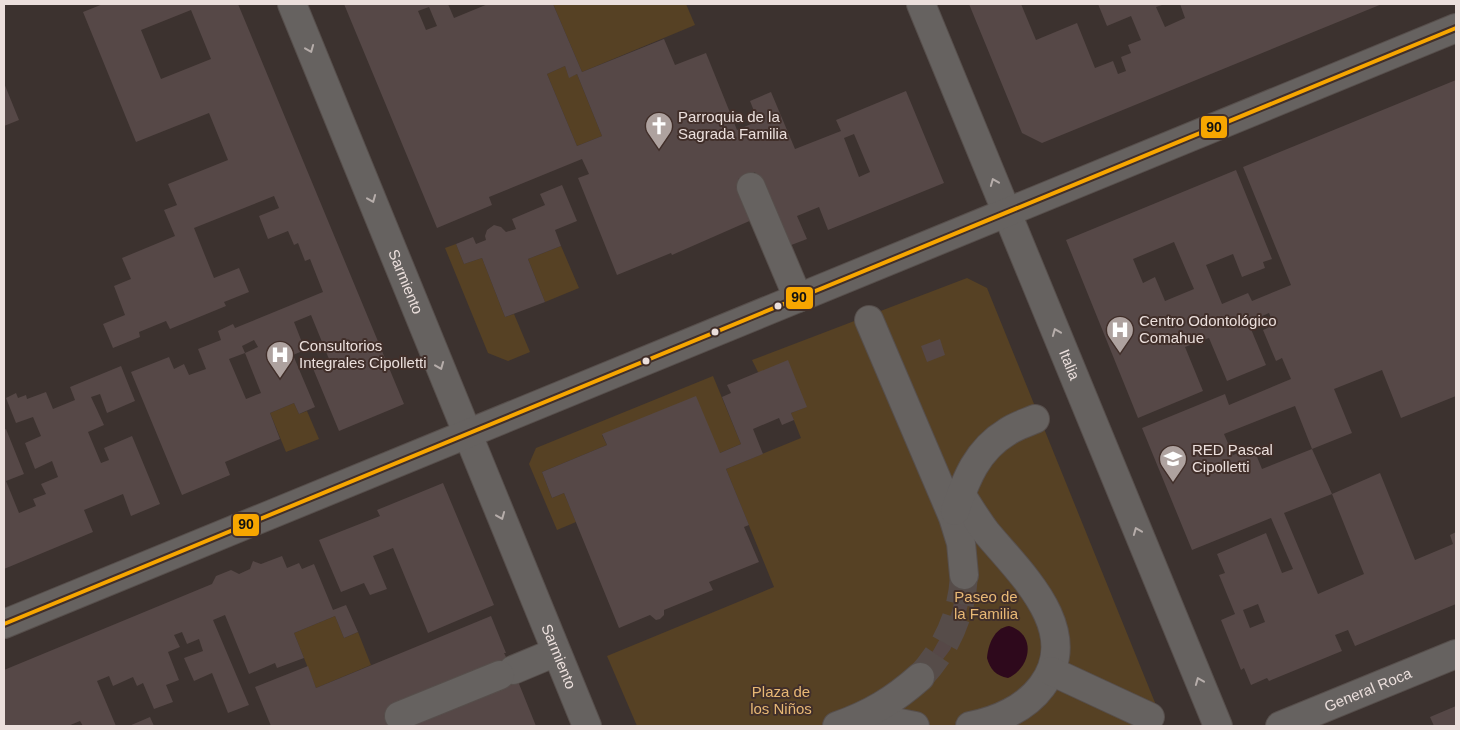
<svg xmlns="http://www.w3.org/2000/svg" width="1460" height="730" viewBox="0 0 1460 730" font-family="Arial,sans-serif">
  <rect width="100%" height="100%" fill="#3c322f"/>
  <path fill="#564124" d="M 553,4 L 686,4 L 695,25 L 582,72 Z
    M 565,66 L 569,77 L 577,74 L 602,136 L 577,146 L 547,74 Z
    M 456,244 L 464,264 L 482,258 L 505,317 L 514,314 L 530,352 L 508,361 L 488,353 L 445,248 Z
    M 561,246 L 579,288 L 545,302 L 528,259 Z
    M 967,278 L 987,288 L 1156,705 L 1150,726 L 637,726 L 607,656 L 774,587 L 726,469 L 801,438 L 791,413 L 806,407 L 758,372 L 752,360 Z
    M 713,376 L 741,444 L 720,453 L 602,435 L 607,445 L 542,472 L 552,498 L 564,493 L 576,522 L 557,530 L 529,464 L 536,448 Z
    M 294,403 L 299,414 L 307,411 L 319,439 L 286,452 L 270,413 Z
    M 335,616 L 344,638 L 358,632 L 371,665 L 316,688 L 294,633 Z"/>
  <path fill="#2e091c" d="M 1009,626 C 1037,634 1031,668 1008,678 C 996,676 990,669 987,658 C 988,645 994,628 1009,626 Z"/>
  <path fill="#564847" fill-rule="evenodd" d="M 103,4 L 238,4 L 404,404 L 339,431 L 312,366 L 329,359 L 311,315 L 294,322 L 305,350 L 293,355 L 315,407 L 299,414 L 294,403 L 270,413 L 280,439 L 225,462 L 230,475 L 182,495 L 131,372 L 169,357 L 174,369 L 184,364 L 189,375 L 206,369 L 198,349 L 221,340 L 218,331 L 233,324 L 235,328 L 323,292 L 310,259 L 305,261 L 298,243 L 294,245 L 288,231 L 268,239 L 259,216 L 279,208 L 274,196 L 194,228 L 214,278 L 239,268 L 249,292 L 224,302 L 226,306 L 170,329 L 166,321 L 139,332 L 140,337 L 113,348 L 103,324 L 125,315 L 114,286 L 131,279 L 122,258 L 175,236 L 164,210 L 177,205 L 168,184 L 228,160 L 209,113 L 136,142 L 83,12 ZM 191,10 L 211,59 L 161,79 L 141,30 ZM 254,340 L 258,347 L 245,353 L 261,393 L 246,399 L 229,359 L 245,353 L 242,346 Z
    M 344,4 L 448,4 L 454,18 L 488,4 L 553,4 L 582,72 L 664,39 L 675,65 L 706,53 L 737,130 L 758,121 L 750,101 L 771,92 L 795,149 L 841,131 L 836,120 L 906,91 L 944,183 L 828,230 L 819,207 L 797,216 L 807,239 L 786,247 L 755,172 L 738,179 L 754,219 L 672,255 L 671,253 L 617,275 L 578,178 L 589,174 L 582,159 L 489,197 L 492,205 L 437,228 ZM 429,7 L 437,26 L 426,30 L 418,11 ZM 565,66 L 569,78 L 577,74 L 602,136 L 577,146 L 547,74 ZM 854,134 L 870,172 L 859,177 L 844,138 Z
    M 969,4 L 1021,4 L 1036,40 L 1077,23 L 1095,68 L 1113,61 L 1118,74 L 1126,71 L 1121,57 L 1131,53 L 1128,45 L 1141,40 L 1131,16 L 1107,26 L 1098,4 L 1165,4 L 1156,7 L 1165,27 L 1185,18 L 1180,4 L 1382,4 L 1042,143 L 1022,133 Z
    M 1456,80 L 1456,396 L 1401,418 L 1382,370 L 1334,389 L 1352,433 L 1312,449 L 1295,406 L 1224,434 L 1233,455 L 1253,447 L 1262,469 L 1312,449 L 1332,494 L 1380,473 L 1415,560 L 1453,544 L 1450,535 L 1456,532 L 1456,604 L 1355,646 L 1348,630 L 1335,635 L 1342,651 L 1269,681 L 1267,678 L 1251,685 L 1244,668 L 1241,670 L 1221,620 L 1235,614 L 1219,575 L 1225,573 L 1217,554 L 1266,533 L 1282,573 L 1293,569 L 1271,518 L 1192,550 L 1142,428 L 1225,394 L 1229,405 L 1291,379 L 1282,358 L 1276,361 L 1263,330 L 1274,325 L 1269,313 L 1248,322 L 1266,365 L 1227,381 L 1209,338 L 1185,347 L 1203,391 L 1138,418 L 1066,240 L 1236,170 L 1272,259 L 1263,262 L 1265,268 L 1242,277 L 1233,254 L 1206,265 L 1222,304 L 1248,293 L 1252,301 L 1291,285 L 1243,167 ZM 1174,242 L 1194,289 L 1165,301 L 1155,277 L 1143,283 L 1133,259 ZM 1332,494 L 1364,574 L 1318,594 L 1284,513 ZM 1258,604 L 1265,622 L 1250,628 L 1243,610 Z
    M 4,83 L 19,120 L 4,126 Z
    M 562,185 L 577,221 L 555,230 L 561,246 L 528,259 L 545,302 L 505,317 L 482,258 L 464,264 L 456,244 L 473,237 L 476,244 L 486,240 L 485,236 L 487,230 L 494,225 L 501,227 L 506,232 L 516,229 L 512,219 L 545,205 L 540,194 Z
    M 940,339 L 945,355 L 927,362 L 921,346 Z
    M 788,360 L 807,407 L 791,413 L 794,420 L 782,425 L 779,418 L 753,429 L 763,454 L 726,469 L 749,525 L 744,527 L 759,562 L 709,582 L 713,590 L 664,610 L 664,615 L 660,619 L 656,620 L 650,615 L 619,628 L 564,493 L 552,498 L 542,472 L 607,445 L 602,434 L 696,396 L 720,453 L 741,444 L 722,397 L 731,393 L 727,385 Z
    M 121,366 L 135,401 L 107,413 L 100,394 L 91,397 L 104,425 L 88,432 L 101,463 L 109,460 L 104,448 L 132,436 L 160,504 L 131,516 L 123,494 L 84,510 L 93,532 L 4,569 L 4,430 L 6,429 L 24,474 L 6,481 L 19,513 L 36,506 L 33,499 L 46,494 L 41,484 L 58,477 L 52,461 L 35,469 L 25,443 L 41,436 L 33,417 L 16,423 L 6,398 L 16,393 L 18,398 L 26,395 L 27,399 L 46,392 L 53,409 L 75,400 L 70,387 Z
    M 443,483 L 494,605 L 428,633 L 393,548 L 373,556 L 387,589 L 370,595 L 364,583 L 341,592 L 319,540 L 380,516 L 377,510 Z
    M 282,556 L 287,568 L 299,563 L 302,569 L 314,564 L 333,610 L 346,605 L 358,632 L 344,638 L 335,616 L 294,633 L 304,658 L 277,668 L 275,663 L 249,674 L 225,615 L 213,620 L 249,705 L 228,713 L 212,673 L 194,681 L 184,658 L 203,651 L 199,639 L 187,644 L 182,632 L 174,635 L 180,647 L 168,652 L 179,680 L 166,685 L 173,702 L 154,709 L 143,683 L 137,686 L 133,677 L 113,686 L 109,676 L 97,681 L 116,726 L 83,726 L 80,721 L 68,726 L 5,726 L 4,723 L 4,670 L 212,584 L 216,576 L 231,570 L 239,574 L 250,569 L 253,561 L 261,564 Z
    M 971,581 L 970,597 L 963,624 L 950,650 L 931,675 L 915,672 L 933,651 L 947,626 L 953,608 L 957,582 Z
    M 491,616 L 506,653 L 504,653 L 507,659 L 511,664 L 536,726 L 271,726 L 255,687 L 308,666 L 316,688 Z
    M 1456,706 L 1456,726 L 1434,726 L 1430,717 Z
    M 150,717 L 154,726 L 129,726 Z"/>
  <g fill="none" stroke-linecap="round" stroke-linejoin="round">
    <path stroke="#564c49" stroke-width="28" stroke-dasharray="28 14" stroke-linecap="butt" d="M 920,677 C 947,648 962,614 964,575"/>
    <defs>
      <g id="minor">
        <path id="s1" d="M 292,4 L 587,726"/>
        <path id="s2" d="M 921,4 L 1218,726"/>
        <path d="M 751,187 L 798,298"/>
        <path d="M 869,320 L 953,517 L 961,543 L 964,575"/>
        <path d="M 961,494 C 969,507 977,520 986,532 C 1019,572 1084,630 1042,686 C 1026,708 997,721 970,726"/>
        <path d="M 955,511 C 966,479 977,450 1007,432 C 1015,426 1026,423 1035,419"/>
        <path d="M 4,624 L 1456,28"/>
        <path d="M 513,670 L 556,652"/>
        <path d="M 1051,671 L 1150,717"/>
        <path d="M 399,716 L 500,675"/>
        <path d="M 864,716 L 915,726"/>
        <path d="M 837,726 C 871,714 894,700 920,677"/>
        <path id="s3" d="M 1280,726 L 1456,654"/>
      </g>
    </defs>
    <use href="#minor" stroke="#574f4c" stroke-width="30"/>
    <use href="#minor" stroke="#666260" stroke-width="28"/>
    <defs>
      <path id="bus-1" d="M 4,624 L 1456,28"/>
    </defs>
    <use href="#bus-1" stroke="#412f2a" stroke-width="8"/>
    <use href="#bus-1" stroke="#f7a600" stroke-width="4"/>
  </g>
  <defs><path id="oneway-chevron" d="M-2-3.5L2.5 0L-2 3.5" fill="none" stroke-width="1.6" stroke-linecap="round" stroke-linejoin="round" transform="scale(1.25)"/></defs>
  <g stroke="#b6adaa">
    <use href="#oneway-chevron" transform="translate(310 49) rotate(68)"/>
    <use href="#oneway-chevron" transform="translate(994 182) rotate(-112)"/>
    <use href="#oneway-chevron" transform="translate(372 199) rotate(68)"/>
    <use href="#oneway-chevron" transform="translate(1056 332) rotate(-112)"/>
    <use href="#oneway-chevron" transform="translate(440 366) rotate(68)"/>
    <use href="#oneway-chevron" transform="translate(501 516) rotate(68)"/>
    <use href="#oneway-chevron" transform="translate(1137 531) rotate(-112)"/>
    <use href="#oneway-chevron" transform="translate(1199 681) rotate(-112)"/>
  </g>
  <defs>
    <symbol id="church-pin" viewBox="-11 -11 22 30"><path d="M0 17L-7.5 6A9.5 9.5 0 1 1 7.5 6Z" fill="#aea29f" stroke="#412f2a"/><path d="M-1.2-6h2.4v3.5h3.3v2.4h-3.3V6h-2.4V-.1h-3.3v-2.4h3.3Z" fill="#fff"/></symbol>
    <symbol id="hospital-pin" viewBox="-11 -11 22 30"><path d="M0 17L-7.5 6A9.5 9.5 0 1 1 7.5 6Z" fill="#aea29f" stroke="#412f2a"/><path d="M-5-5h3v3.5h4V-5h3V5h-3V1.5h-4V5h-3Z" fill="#fff"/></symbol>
    <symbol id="university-pin" viewBox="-11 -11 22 30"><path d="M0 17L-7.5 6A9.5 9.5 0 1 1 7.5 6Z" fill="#aea29f" stroke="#412f2a"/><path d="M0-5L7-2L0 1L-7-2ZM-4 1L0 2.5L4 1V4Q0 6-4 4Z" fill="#fff"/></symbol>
  </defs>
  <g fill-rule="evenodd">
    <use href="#church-pin" x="643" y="110" width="32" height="43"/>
    <use href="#hospital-pin" x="1104" y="314" width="32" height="43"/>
    <use href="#hospital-pin" x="264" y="339" width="32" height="43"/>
    <use href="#university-pin" x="1157" y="443" width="32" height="43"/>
  </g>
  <g fill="#ebdfdc" stroke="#412f2a" stroke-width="2">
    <circle cx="778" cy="306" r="4.5"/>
    <circle cx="715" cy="332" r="4.5"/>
    <circle cx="646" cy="361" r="4.5"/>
  </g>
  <g text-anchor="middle" stroke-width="4" stroke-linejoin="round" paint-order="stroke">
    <g font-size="15" fill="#ebdfdc" stroke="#412f2a" text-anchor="start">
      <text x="678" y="122">Parroquia de la<tspan x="678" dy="17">Sagrada Familia</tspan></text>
      <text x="1139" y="326">Centro Odontológico<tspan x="1139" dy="17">Comahue</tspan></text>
      <text x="299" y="351">Consultorios<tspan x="299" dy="17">Integrales Cipolletti</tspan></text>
      <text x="1192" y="455">RED Pascal<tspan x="1192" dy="17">Cipolletti</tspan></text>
    </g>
    <g font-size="15" fill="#ebdfdc" stroke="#412f2a">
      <text dy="5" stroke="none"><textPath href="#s1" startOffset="300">Sarmiento</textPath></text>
      <text dy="5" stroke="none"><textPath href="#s2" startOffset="390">Italia</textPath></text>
      <text dy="5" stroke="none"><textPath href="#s1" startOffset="705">Sarmiento</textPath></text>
      <text dy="5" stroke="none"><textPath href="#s3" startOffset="95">General Roca</textPath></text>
    </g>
    <g font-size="15" fill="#e8b875" stroke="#412f2a">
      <text x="986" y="602">Paseo de<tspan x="986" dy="17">la Familia</tspan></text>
      <text x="781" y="697">Plaza de<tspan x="781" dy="17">los Niños</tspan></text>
    </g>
  </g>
  <g stroke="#412f2a" stroke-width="2">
    <rect x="1200" y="115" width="28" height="24" rx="5" fill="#f7a600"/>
    <rect x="785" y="286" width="29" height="24" rx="5" fill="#f7a600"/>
    <rect x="232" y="513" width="28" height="24" rx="5" fill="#f7a600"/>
  </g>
  <g font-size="14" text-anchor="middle" font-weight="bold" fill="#111">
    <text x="1214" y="132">90</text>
    <text x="799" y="302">90</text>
    <text x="246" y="529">90</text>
  </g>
  <rect width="1460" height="730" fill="none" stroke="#ebdfdc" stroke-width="10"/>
</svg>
